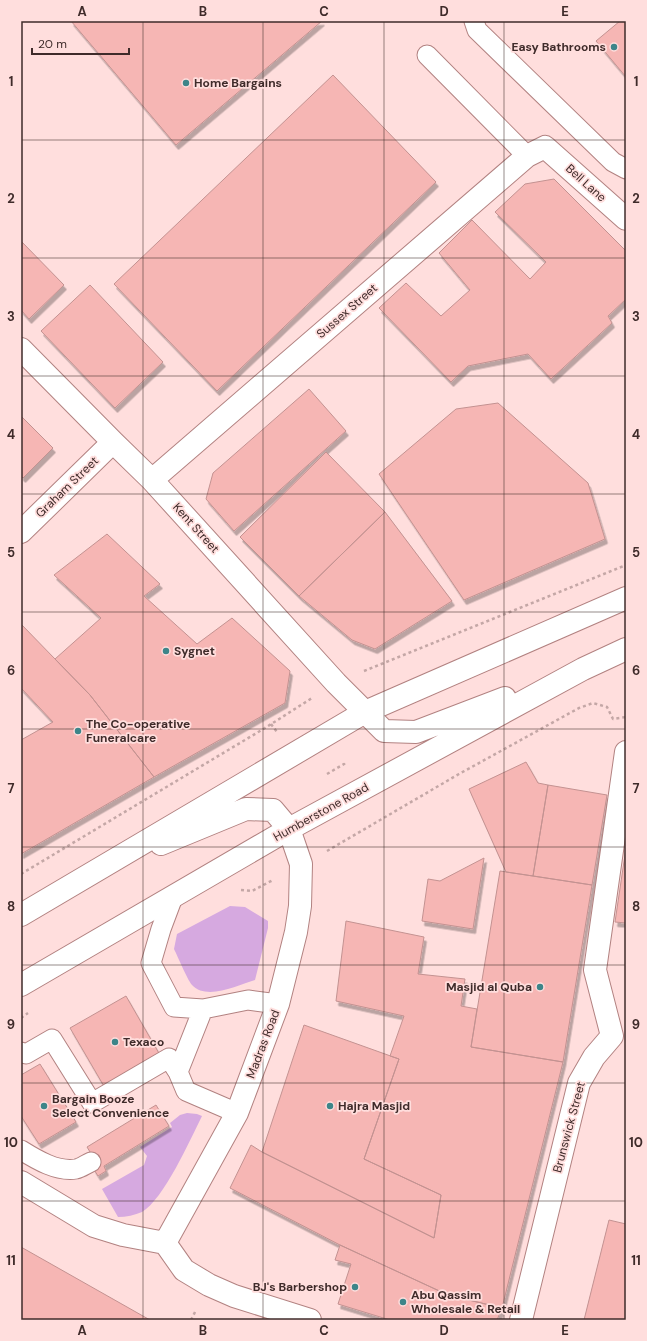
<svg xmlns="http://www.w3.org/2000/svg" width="647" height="1341" viewBox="0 0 647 1341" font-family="'DM Sans',sans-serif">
  <defs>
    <filter id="shadow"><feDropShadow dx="2.5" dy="4.5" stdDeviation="0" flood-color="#0004"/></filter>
  </defs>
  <rect width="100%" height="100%" fill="#ffdedd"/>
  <path fill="#d6a9e0" d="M 230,906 L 245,907 L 268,921 L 268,928 L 255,980 C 238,985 207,1001 192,985 C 187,979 178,957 174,949 L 177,934 Z
    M 187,1113 L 197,1114 L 202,1116 C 190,1140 164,1199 142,1212 C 135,1215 126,1217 118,1217 L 102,1189 L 144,1165 L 147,1156 L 140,1147 L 172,1127 L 170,1123 L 180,1115 Z"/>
  <path fill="#f6b6b4" stroke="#c39291" filter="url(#shadow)" d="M 71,21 L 322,21 L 176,145 Z
    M 620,21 L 626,21 L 626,77 L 596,41 Z
    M 333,75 L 436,182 L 217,391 L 114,284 Z
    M 554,179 L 626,251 L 626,299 L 608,316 L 612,323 L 551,379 L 528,354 L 468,366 L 451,382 L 379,308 L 406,283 L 441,316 L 470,290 L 439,253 L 472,220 L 530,279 L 546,262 L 495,212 L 525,184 Z
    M 21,241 L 64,285 L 29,319 L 21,310 Z
    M 90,285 L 163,362 L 115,408 L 41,331 Z
    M 309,389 L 346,431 L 234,531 L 206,499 L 213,473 Z
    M 498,403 L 588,483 L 605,539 L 464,600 L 379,474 L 456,409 Z
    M 21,416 L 53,448 L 23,478 L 21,476 Z
    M 326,452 L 385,512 L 299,596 L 240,537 Z
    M 385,512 L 452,601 L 375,649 L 352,640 L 299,596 Z
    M 107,534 L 160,584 L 144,596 L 197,644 L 232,618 L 290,671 L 285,703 L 154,777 L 90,695 L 55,659 L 101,618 L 54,575 Z
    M 21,624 L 90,695 L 154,777 L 21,854 L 21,740 L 53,722 L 21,688 Z
    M 526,762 L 538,783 L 548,785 L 533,876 L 506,872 L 469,789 Z
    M 548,785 L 607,795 L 592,885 L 533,876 Z
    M 626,848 L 626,923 L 615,922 Z
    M 484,858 L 473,929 L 422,921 L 428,879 L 440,881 Z
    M 500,871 L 592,885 L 563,1062 L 471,1047 Z
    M 346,921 L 424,937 L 418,974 L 465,979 L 461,1006 L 477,1009 L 471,1047 L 563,1062 L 502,1308 L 448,1295 L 340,1245 L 230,1188 L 251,1145 L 262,1152 L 434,1238 L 441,1195 L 364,1159 L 399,1059 L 390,1056 L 404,1016 L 336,1001 Z
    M 126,996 L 160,1055 L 105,1088 L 70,1028 Z
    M 304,1025 L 399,1059 L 364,1159 L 441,1195 L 434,1238 L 262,1152 Z
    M 40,1064 L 76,1122 L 39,1144 L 21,1116 L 21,1075 Z
    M 156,1105 L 169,1126 L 104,1166 L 106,1171 L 98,1176 L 93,1168 L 98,1165 L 87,1147 Z
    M 609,1220 L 626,1224 L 626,1320 L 584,1320 Z
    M 340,1245 L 448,1295 L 502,1308 L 497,1320 L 390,1320 L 338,1304 L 351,1264 L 335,1260 Z
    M 21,1247 L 150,1320 L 21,1320 Z"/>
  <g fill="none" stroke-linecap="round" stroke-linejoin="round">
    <defs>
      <path id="lane" d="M 474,21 L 477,30 L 613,162 L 626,169
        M 427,55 L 527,156
        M 173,897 L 161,929 L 151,963 L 174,1007 L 203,1009 L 248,1000 L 278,1004
        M 21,1052 L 26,1054 L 52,1039 L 92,1103 L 169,1058 L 178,1072 L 186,1091 L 237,1113
        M 178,1072 L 203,1009
        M 21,1150 C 37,1160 57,1172 76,1169 C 81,1168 86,1164 91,1162"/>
      <path id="street" d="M 21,349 L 113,442 L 152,480 L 336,683 L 365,712
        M 152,480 L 527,156 L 545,147 L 626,219
        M 21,532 L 113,442
        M 612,1036 L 595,970 L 626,752
        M 21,1182 L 94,1226 L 123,1235 L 165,1243 L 184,1270 L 209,1285 L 234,1296 L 310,1320
        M 165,1243 L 237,1113 L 278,1004 L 296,932 L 300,906 L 301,864 L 289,829
        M 521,1320 L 579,1083 L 594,1057 L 612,1036"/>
      <path id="primary" d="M 365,712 L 384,731 L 416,732 L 505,698
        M 161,844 L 246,809 L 273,810 L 289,829
        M 21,915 L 365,712 L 626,598
        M 21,985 L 289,829 L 583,669 L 626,649"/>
    </defs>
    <use href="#lane" stroke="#b28281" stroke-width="21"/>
    <use href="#street" stroke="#b28281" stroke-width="24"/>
    <use href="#primary" stroke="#b28281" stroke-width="24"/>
    <path stroke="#c4a7a6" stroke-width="2.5" stroke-dasharray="3 3" stroke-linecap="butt" d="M 364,671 L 626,565
      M 271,724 L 277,732
      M 327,774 L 344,764 L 346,767
      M 327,851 L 459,774 L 579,708 L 593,703 L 607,707 L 613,719 L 626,717
      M 21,874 L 265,728 L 312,698
      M 241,890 L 252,891 L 273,880
      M 21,1018 L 28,1013
      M 191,1320 L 196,1310"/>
    <use href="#lane" stroke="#fff" stroke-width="19"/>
    <use href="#street" stroke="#fff" stroke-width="22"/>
    <use href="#primary" stroke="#fff" stroke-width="22"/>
  </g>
  <path fill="none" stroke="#3f2b2a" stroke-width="1" stroke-opacity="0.55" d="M 143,21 L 143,1320M 263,21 L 263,1320M 384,21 L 384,1320M 504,21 L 504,1320M 21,140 L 626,140M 21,258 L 626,258M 21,376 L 626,376M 21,494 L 626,494M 21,612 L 626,612M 21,729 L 626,729M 21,847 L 626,847M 21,965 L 626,965M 21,1083 L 626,1083M 21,1201 L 626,1201"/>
  <g fill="#3d8589" stroke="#ffdedd" stroke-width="1.5">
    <circle cx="614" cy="47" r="4"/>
    <circle cx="186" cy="83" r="4"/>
    <circle cx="166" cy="651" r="4"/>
    <circle cx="78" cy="731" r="4"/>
    <circle cx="540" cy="987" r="4"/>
    <circle cx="115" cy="1042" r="4"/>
    <circle cx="44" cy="1106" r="4"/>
    <circle cx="330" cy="1106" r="4"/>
    <circle cx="355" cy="1287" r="4"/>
    <circle cx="403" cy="1302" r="4"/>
  </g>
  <g text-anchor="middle" stroke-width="3.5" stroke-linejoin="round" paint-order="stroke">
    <g font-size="12" font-weight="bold" fill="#3f2b2a" stroke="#ffdedd" text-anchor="start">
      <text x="606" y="51" text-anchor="end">Easy Bathrooms</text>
      <text x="194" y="87">Home Bargains</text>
      <text x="174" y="655">Sygnet</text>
      <text x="86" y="728">The Co-operative<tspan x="86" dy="14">Funeralcare</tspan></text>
      <text x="532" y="991" text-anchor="end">Masjid al Quba</text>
      <text x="123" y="1046">Texaco</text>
      <text x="52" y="1103">Bargain Booze<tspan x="52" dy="14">Select Convenience</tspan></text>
      <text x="338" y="1110">Hajra Masjid</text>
      <text x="347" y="1291" text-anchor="end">BJ's Barbershop</text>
      <text x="411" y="1299">Abu Qassim<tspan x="411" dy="14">Wholesale &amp; Retail</tspan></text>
    </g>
    <g font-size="12" fill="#3f2b2a" stroke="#ffdedd">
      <text transform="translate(586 183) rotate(42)" y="4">Bell Lane</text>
      <text transform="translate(347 311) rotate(-41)" y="4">Sussex Street</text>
      <text transform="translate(67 487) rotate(-44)" y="4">Graham Street</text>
      <text transform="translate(196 528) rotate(48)" y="4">Kent Street</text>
      <text transform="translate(321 812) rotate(-29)" y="4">Humberstone Road</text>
      <text transform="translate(263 1044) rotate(-69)" y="4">Madras Road</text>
      <text transform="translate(569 1127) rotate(-75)" y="4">Brunswick Street</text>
    </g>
  </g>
  <rect width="647" height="1341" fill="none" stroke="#ffdedd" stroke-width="44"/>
  <path d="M32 48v6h97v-6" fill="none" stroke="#3f2b2a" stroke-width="2"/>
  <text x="38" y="48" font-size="12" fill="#3f2b2a" stroke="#ffdedd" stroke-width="3" paint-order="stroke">20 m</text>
  <rect x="22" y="22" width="603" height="1297" fill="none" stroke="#3f2b2a" stroke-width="1.5"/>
  <g font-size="13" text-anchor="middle" font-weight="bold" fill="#3f2b2a">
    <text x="82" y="16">A</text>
    <text x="203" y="16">B</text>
    <text x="324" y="16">C</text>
    <text x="444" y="16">D</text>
    <text x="565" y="16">E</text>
    <text x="11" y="86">1</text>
    <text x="636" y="86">1</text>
    <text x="11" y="203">2</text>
    <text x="636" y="203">2</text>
    <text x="11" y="321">3</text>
    <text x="636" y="321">3</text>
    <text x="11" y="439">4</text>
    <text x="636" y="439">4</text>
    <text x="11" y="557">5</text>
    <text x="636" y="557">5</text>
    <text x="11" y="675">6</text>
    <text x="636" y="675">6</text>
    <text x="11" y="793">7</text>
    <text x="636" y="793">7</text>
    <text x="11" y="911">8</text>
    <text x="636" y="911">8</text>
    <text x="11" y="1029">9</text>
    <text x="636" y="1029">9</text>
    <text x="11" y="1147">10</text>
    <text x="636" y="1147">10</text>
    <text x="11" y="1265">11</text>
    <text x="636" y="1265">11</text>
    <text x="82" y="1335">A</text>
    <text x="203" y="1335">B</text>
    <text x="324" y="1335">C</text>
    <text x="444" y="1335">D</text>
    <text x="565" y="1335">E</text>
  </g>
</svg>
